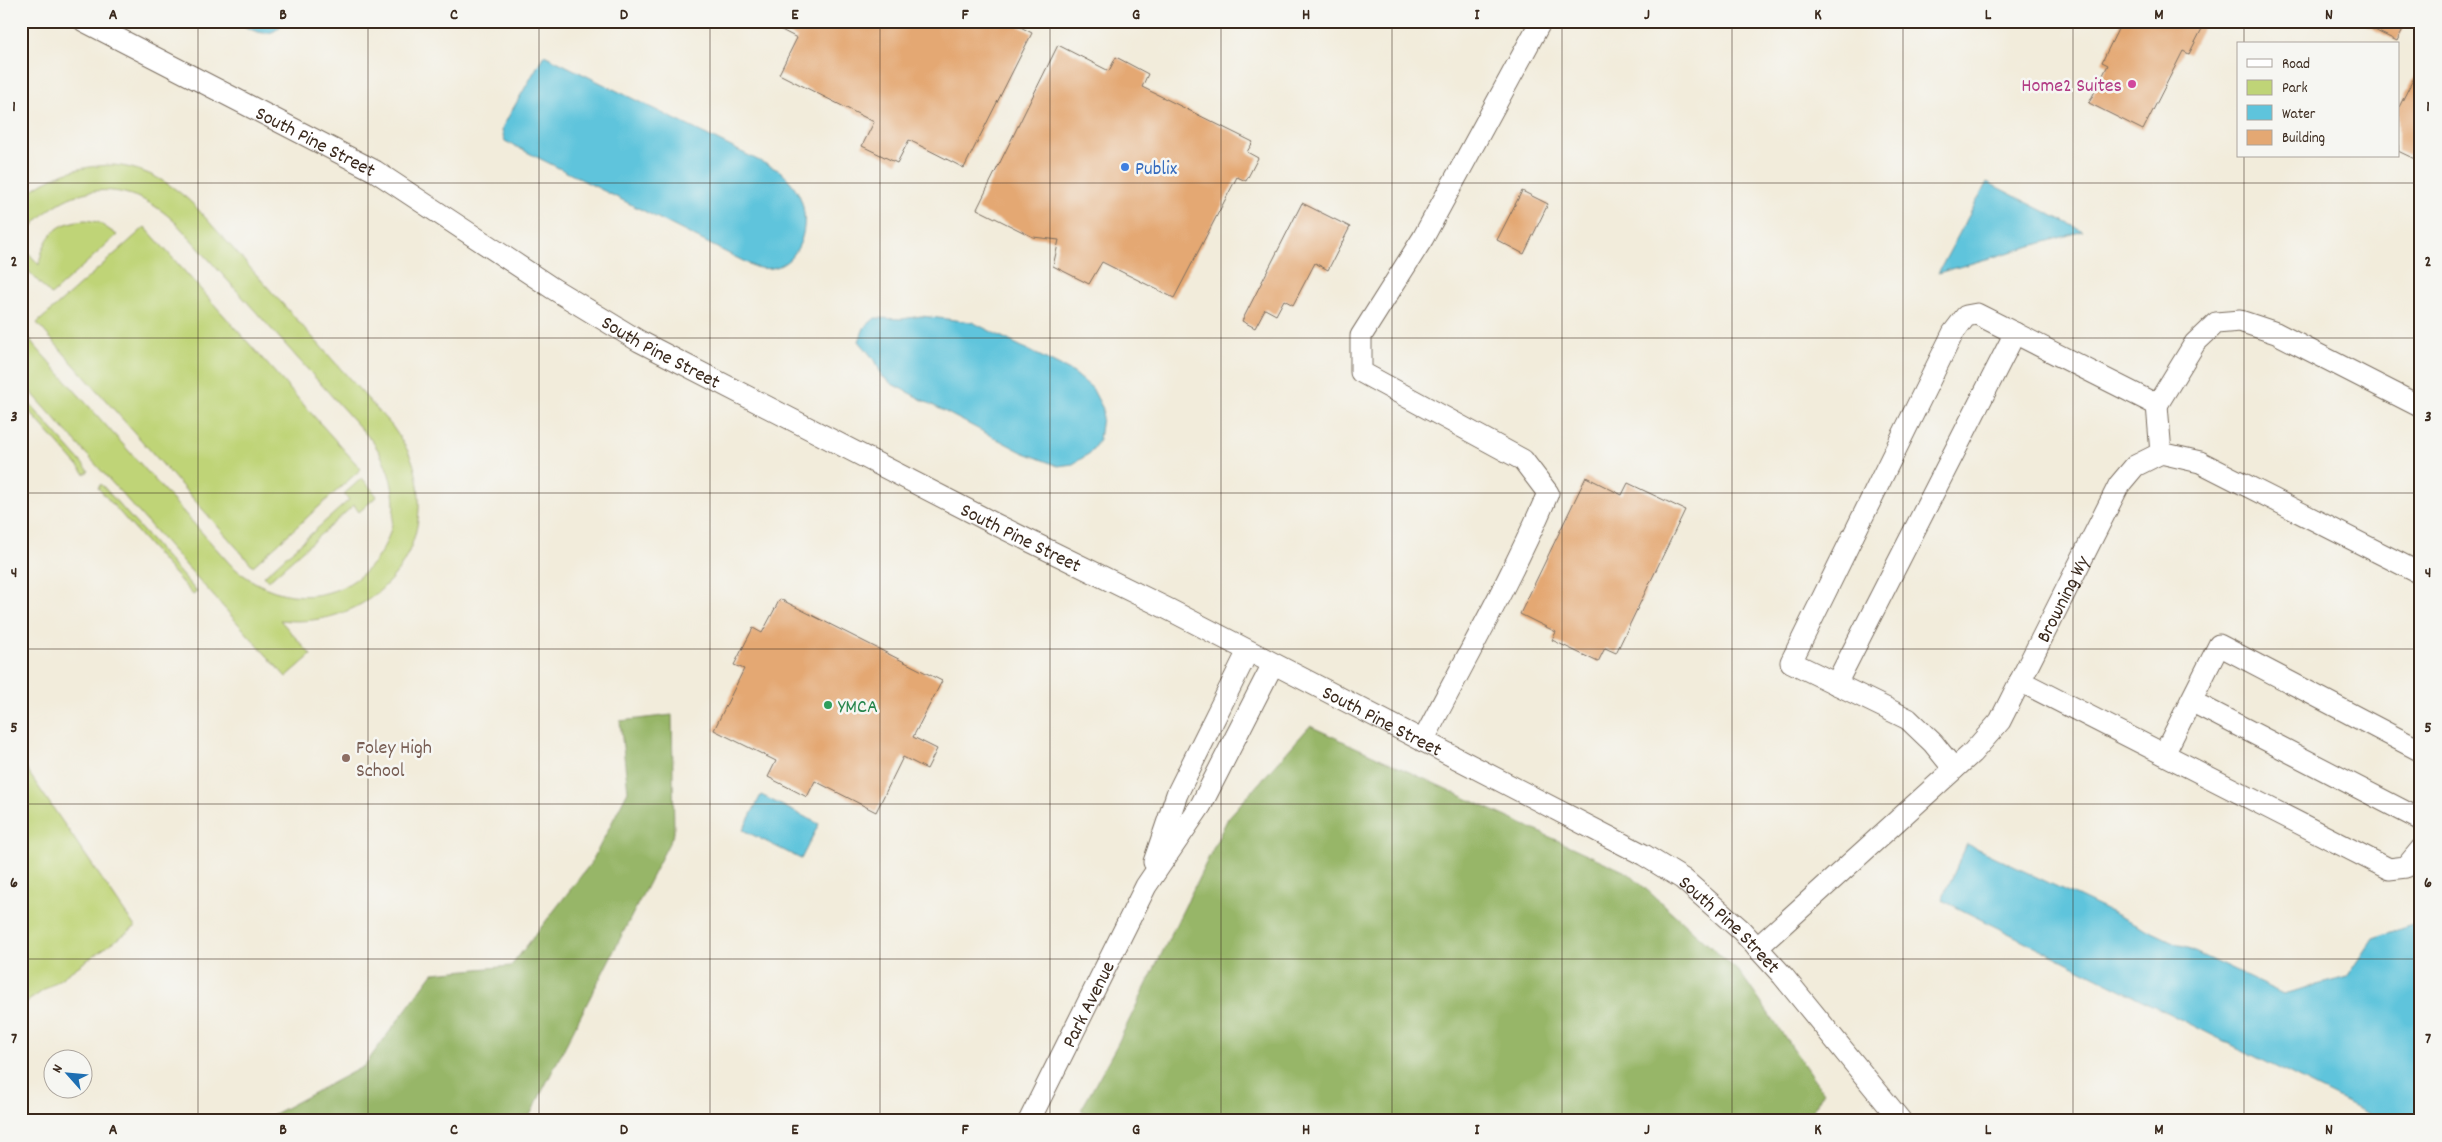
<svg xmlns="http://www.w3.org/2000/svg" width="2442" height="1142" viewBox="0 0 2442 1142" font-family="Dekko,sans-serif">
  <rect width="100%" height="100%" fill="#f6f6f2"/>
  <filter id="ink" filterUnits="userSpaceOnUse"><feTurbulence type="fractalNoise" baseFrequency=".02" numOctaves="2"/><feDisplacementMap in="SourceGraphic" scale="10" xChannelSelector="R" yChannelSelector="G"/><feConvolveMatrix kernelMatrix="1 2 1 2 8 2 1 2 1" color-interpolation-filters="sRGB"/></filter>
  <filter id="wash" filterUnits="userSpaceOnUse"><feTurbulence type="fractalNoise" baseFrequency=".0096" numOctaves="4" result="noise"/><feDisplacementMap in="SourceGraphic" scale="20" xChannelSelector="R" yChannelSelector="G"/><feGaussianBlur stdDeviation="1.12" result="paint"/><feColorMatrix in="noise" values="0 0 0 0 0 0 0 0 0 0 0 0 0 0 0 0 0 1.4 0 .05"/><feComposite in="paint" operator="in"/></filter>
  <g filter="url(#wash)">
    <rect width="100%" height="100%" fill="#f2ecdb"/>
    <path fill="#bfd477" stroke="#7d7f4a" d="M 113,165 C 146,168 171,183 194,205 L 392,426 C 401,439 410,452 414,466 C 439,556 370,630 280,620 L 311,655 L 286,677 L 21,381 L 21,326 L 34,345 L 230,564 C 323,650 443,545 373,442 L 176,223 C 124,173 60,182 21,241 L 21,199 C 48,175 78,166 113,165 Z
      M 86,220 L 98,222 L 117,235 L 51,295 L 21,263 L 21,254 L 26,250 L 39,265 C 44,236 56,222 86,220 Z
      M 145,227 L 361,469 L 253,566 L 37,323 Z
      M 21,394 L 89,471 L 85,474 L 21,402 Z
      M 362,478 L 377,496 L 359,512 L 354,505 L 268,581 L 264,576 L 349,500 L 344,494 Z
      M 101,484 L 197,592 L 193,595 L 98,488 Z
      M 22,763 L 135,927 L 21,1006 L 21,764 Z"/>
    <path fill="#97b668" stroke="#697043" d="M 672,715 L 674,833 L 527,1121 L 261,1121 L 364,1066 L 433,973 L 511,966 L 591,863 L 628,791 L 620,721 Z
      M 1310,726 L 1628,873 L 1741,974 L 1823,1092 L 1807,1121 L 1101,1121 L 1081,1110 L 1117,1045 L 1228,818 Z"/>
    <path fill="#5ec4dc" stroke="#4c777d" d="M 234,21 L 284,21 C 271,43 252,30 234,21 Z
      M 544,55 L 780,171 C 791,181 800,192 803,207 C 810,238 791,277 755,267 L 505,141 L 502,131 L 503,126 Z
      M 1987,182 L 2083,231 L 1938,273 Z
      M 921,316 L 972,322 L 1074,373 L 1092,388 L 1103,409 L 1099,440 L 1090,453 L 1073,464 L 1058,466 L 1022,452 L 892,384 L 882,376 L 876,362 L 859,341 L 864,328 L 875,318 L 902,319 Z
      M 761,795 L 819,824 L 801,859 L 743,830 Z
      M 1967,844 L 2283,994 L 2347,977 L 2373,938 L 2421,922 L 2421,1121 L 2384,1121 L 1942,900 Z"/>
    <g id="blocks">
      <path fill="#e4a873" d="M 764,21 L 1009,21 L 1032,33 L 964,168 L 909,140 L 897,163 L 862,146 L 874,122 L 779,74 L 797,38 Z
        M 2122,21 L 2206,21 L 2189,54 L 2183,51 L 2143,130 L 2089,103 L 2108,65 L 2102,62 Z
        M 2356,21 L 2407,21 L 2397,41 Z
        M 1058,45 L 1109,71 L 1116,57 L 1148,74 L 1142,87 L 1253,142 L 1247,152 L 1258,158 L 1246,181 L 1237,177 L 1174,298 L 1102,262 L 1089,284 L 1053,266 L 1059,240 L 1033,237 L 977,209 Z
        M 2421,64 L 2421,162 L 2398,151 L 2398,109 Z
        M 1522,191 L 1548,204 L 1524,254 L 1497,240 Z
        M 1302,203 L 1350,227 L 1328,270 L 1315,263 L 1293,305 L 1284,300 L 1276,315 L 1265,309 L 1255,328 L 1242,321 Z
        M 1586,477 L 1622,495 L 1628,483 L 1685,510 L 1616,653 L 1605,648 L 1598,662 L 1552,640 L 1556,632 L 1520,614 Z
        M 780,599 L 942,681 L 913,737 L 937,749 L 927,769 L 903,757 L 876,812 L 815,781 L 807,797 L 768,777 L 776,761 L 714,730 L 744,669 L 734,665 L 753,628 L 762,633 Z"/>
    </g>
  </g>
  <g filter="url(#ink)">
    <use href="#blocks" fill-opacity="0" stroke="#7b6e60" stroke-width="1"/>
    <g fill="none" stroke-linecap="round" stroke-linejoin="round">
      <defs>
        <g id="street">
          <path id="s1" d="M 84,21 L 375,171 L 552,288 L 639,341 L 995,524 L 1170,610 L 1644,855 L 1683,879 L 1741,930 L 1783,976 L 1901,1121"/>
          <path d="M 2157,405 L 2195,343 L 2216,323 L 2240,321 L 2276,333 L 2421,407"/>
          <path d="M 2020,681 L 2389,869 L 2406,867 L 2421,849"/>
          <path d="M 1836,684 L 2015,333"/>
          <path d="M 2191,701 L 2421,820"/>
          <path d="M 1423,741 C 1465,659 1512,578 1548,493 L 1523,460 L 1361,372 L 1361,336 L 1423,238 L 1541,21"/>
          <path d="M 2164,754 L 2219,645 L 2421,751"/>
          <path d="M 1954,769 L 1933,743 L 1908,719 L 1791,662 L 1953,333 L 1966,316 L 1977,314 L 2157,405 L 2161,453"/>
          <path d="M 1154,862 L 1177,794 L 1248,651"/>
          <path id="s2" d="M 1757,948 L 1972,753 L 2000,721 L 2119,485 L 2135,466 L 2161,453 L 2200,462 L 2421,574"/>
          <path id="s3" d="M 1029,1121 L 1146,886 L 1201,805 L 1273,664"/>
        </g>
      </defs>
      <use href="#street" stroke="#7b6e60" stroke-width="23"/>
      <use href="#street" stroke="#fff" stroke-width="21"/>
    </g>
  </g>
  <path fill="none" stroke="#3b2a1e" stroke-width="1" stroke-opacity="0.55" d="M 198,21 L 198,1121M 368,21 L 368,1121M 539,21 L 539,1121M 710,21 L 710,1121M 880,21 L 880,1121M 1050,21 L 1050,1121M 1221,21 L 1221,1121M 1392,21 L 1392,1121M 1562,21 L 1562,1121M 1732,21 L 1732,1121M 1903,21 L 1903,1121M 2073,21 L 2073,1121M 2244,21 L 2244,44M 2244,156 L 2244,1121M 21,183 L 2421,183M 21,338 L 2421,338M 21,493 L 2421,493M 21,649 L 2421,649M 21,804 L 2421,804M 21,959 L 2421,959"/>
  <circle fill="#d1479c" stroke="#f6f6f2" stroke-width="2" cx="2132" cy="84" r="5"/>
  <circle fill="#3f7fe0" stroke="#f6f6f2" stroke-width="2" cx="1125" cy="167" r="5"/>
  <circle fill="#2e9e5b" stroke="#f6f6f2" stroke-width="2" cx="828" cy="705" r="5"/>
  <circle fill="#8d6e63" stroke="#f6f6f2" stroke-width="2" cx="346" cy="758" r="5"/>
  <g text-anchor="middle" stroke-width="5" stroke-linejoin="round" paint-order="stroke">
    <g font-size="20" fill="#b23c85" stroke="#f6f6f2" text-anchor="end">
      <text x="2122" y="91">Home2 Suites</text>
    </g>
    <g font-size="20" fill="#3b2a1e" stroke="#f6f6f2">
      <text dy="7" stroke="none"><textPath href="#s1" startOffset="261">South Pine Street</textPath></text>
      <text dy="7" stroke="none"><textPath href="#s1" startOffset="666">South Pine Street</textPath></text>
      <text dy="7" stroke="none"><textPath href="#s1" startOffset="1071">South Pine Street</textPath></text>
      <text dy="7" stroke="none"><textPath href="#s2" startOffset="470">Browning Wy</textPath></text>
      <text dy="7" stroke="none"><textPath href="#s1" startOffset="1476">South Pine Street</textPath></text>
      <text dy="7" stroke="none"><textPath href="#s1" startOffset="1881">South Pine Street</textPath></text>
      <text dy="7" stroke="none"><textPath href="#s3" startOffset="131">Park Avenue</textPath></text>
    </g>
    <g font-size="20" fill="#366cbe" stroke="#f6f6f2" text-anchor="start">
      <text x="1135" y="174">Publix</text>
    </g>
    <g font-size="20" fill="#27864d" stroke="#f6f6f2" text-anchor="start">
      <text x="838" y="712">YMCA</text>
    </g>
    <g font-size="20" fill="#785e54" stroke="#f6f6f2" text-anchor="start">
      <text x="356" y="753">Foley High<tspan x="356" dy="23">School</tspan></text>
    </g>
  </g>
  <rect width="2442" height="1142" fill="none" stroke="#f6f6f2" stroke-width="55"/>
  <rect x="2237" y="42" width="162" height="115" fill="#f6f6f2" stroke="#aba49d"/>
  <rect x="2247" y="59" width="25" height="8" fill="#ffffff" stroke="#aba49d"/>
  <text x="2282" y="68" font-size="15" fill="#3b2a1e">Road</text>
  <rect x="2247" y="80" width="25" height="15" fill="#bfd477" stroke="#aba49d"/>
  <text x="2282" y="92" font-size="15" fill="#3b2a1e">Park</text>
  <rect x="2247" y="105" width="25" height="15" fill="#5ec4dc" stroke="#aba49d"/>
  <text x="2282" y="118" font-size="15" fill="#3b2a1e">Water</text>
  <rect x="2247" y="130" width="25" height="15" fill="#e4a873" stroke="#aba49d"/>
  <text x="2282" y="142" font-size="15" fill="#3b2a1e">Building</text>
  <g transform="translate(68 1074) rotate(297)"><circle r="24" fill="#f6f6f2" stroke="#aba49d"/>
  <path d="M0-4L9 19L0 12L-9 19Z" fill="#1f6fb2"/>
  <text y="-8" font-size="14" font-weight="bold" text-anchor="middle" fill="#3b2a1e">N</text>
  </g>
  <rect x="28" y="28" width="2386" height="1086" fill="none" stroke="#3b2a1e" stroke-width="2"/>
  <g font-size="16" text-anchor="middle" font-weight="bold" fill="#3b2a1e">
    <text x="113" y="19">A</text>
    <text x="283" y="19">B</text>
    <text x="454" y="19">C</text>
    <text x="624" y="19">D</text>
    <text x="795" y="19">E</text>
    <text x="965" y="19">F</text>
    <text x="1136" y="19">G</text>
    <text x="1306" y="19">H</text>
    <text x="1477" y="19">I</text>
    <text x="1647" y="19">J</text>
    <text x="1818" y="19">K</text>
    <text x="1988" y="19">L</text>
    <text x="2159" y="19">M</text>
    <text x="2329" y="19">N</text>
    <text x="14" y="111">1</text>
    <text x="2428" y="111">1</text>
    <text x="14" y="266">2</text>
    <text x="2428" y="266">2</text>
    <text x="14" y="421">3</text>
    <text x="2428" y="421">3</text>
    <text x="14" y="577">4</text>
    <text x="2428" y="577">4</text>
    <text x="14" y="732">5</text>
    <text x="2428" y="732">5</text>
    <text x="14" y="887">6</text>
    <text x="2428" y="887">6</text>
    <text x="14" y="1043">7</text>
    <text x="2428" y="1043">7</text>
    <text x="113" y="1134">A</text>
    <text x="283" y="1134">B</text>
    <text x="454" y="1134">C</text>
    <text x="624" y="1134">D</text>
    <text x="795" y="1134">E</text>
    <text x="965" y="1134">F</text>
    <text x="1136" y="1134">G</text>
    <text x="1306" y="1134">H</text>
    <text x="1477" y="1134">I</text>
    <text x="1647" y="1134">J</text>
    <text x="1818" y="1134">K</text>
    <text x="1988" y="1134">L</text>
    <text x="2159" y="1134">M</text>
    <text x="2329" y="1134">N</text>
  </g>
</svg>
